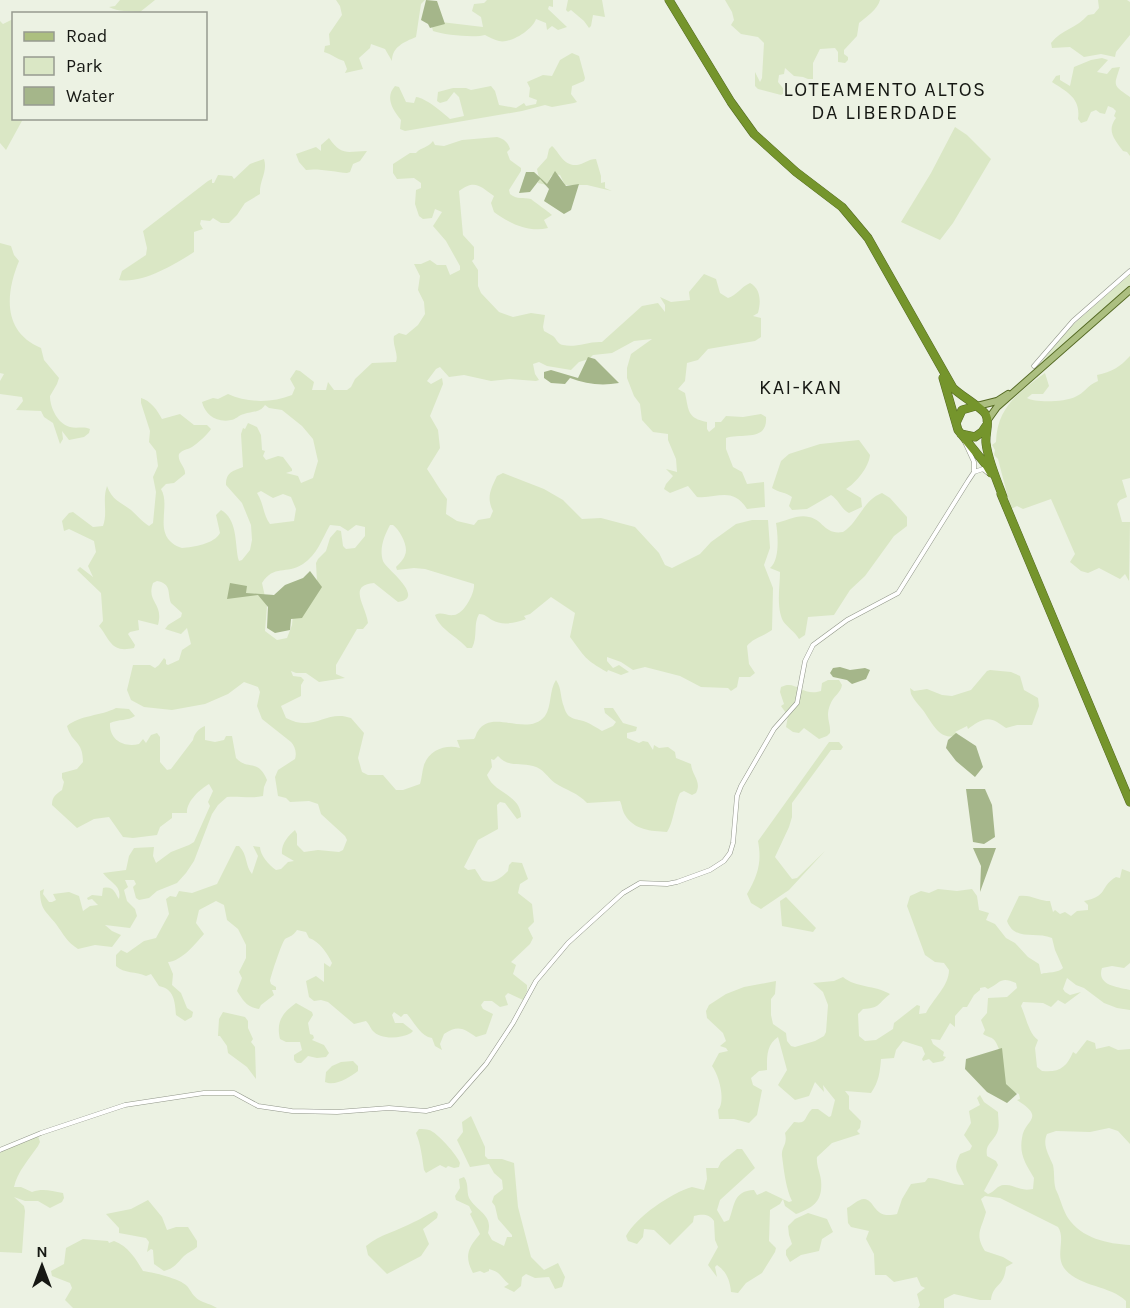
<svg xmlns="http://www.w3.org/2000/svg" width="1130" height="1308" viewBox="0 0 1130 1308" font-family="Karla,sans-serif">
  <rect width="100%" height="100%" fill="#ecf2e3"/>
  <path fill="#dae7c5" fill-rule="evenodd" d="M 120,0 L 155,0 L 140,12 C 130,11 118,12 109,7 L 115,6 Z
    M 336,0 L 425,0 L 421,4 L 416,37 C 404,42 392,47 392,61 L 385,49 L 371,44 L 370,48 L 359,58 L 363,69 L 345,73 L 347,69 L 344,61 C 336,59 332,54 324,52 L 325,46 L 330,45 L 329,34 L 342,15 L 340,6 Z
    M 487,0 L 553,0 L 553,7 L 549,6 L 548,9 L 567,27 L 558,30 L 552,26 L 547,30 L 546,23 L 536,19 C 533,29 511,44 499,41 C 495,40 489,37 485,35 C 475,38 444,35 433,31 L 432,27 L 441,22 L 483,27 L 481,17 L 472,11 L 474,4 L 484,3 Z
    M 568,0 L 602,0 L 605,17 L 593,15 L 591,26 L 589,28 L 584,21 L 571,10 L 568,12 L 566,10 Z
    M 725,0 L 880,0 C 878,9 866,17 859,23 L 857,36 L 844,50 L 844,54 L 848,57 L 848,60 L 845,63 L 838,62 L 838,52 L 835,48 L 820,49 L 813,63 L 813,79 L 808,79 L 803,77 L 794,76 L 785,68 L 784,74 L 779,75 L 778,82 L 786,92 L 781,95 L 758,89 L 755,86 L 755,72 L 760,82 L 762,78 L 764,43 L 758,37 L 741,34 L 731,25 L 734,20 L 732,12 Z
    M 1098,0 L 1127,0 L 1130,2 L 1130,35 L 1116,52 L 1115,57 L 1101,54 L 1084,57 L 1070,47 L 1052,48 L 1051,43 C 1062,29 1077,28 1088,15 L 1094,14 L 1099,8 Z
    M 13,19 L 14,118 L 23,119 L 6,150 L 0,143 L 0,21 L 3,24 Z
    M 572,53 L 579,56 L 585,78 L 584,81 L 572,86 L 571,94 L 577,102 L 574,103 L 552,107 L 545,105 L 522,111 L 405,131 L 400,129 L 401,120 C 392,109 385,97 395,86 L 399,87 L 406,102 L 414,103 L 416,97 C 426,98 442,112 450,119 L 464,116 L 459,97 L 454,92 L 447,101 L 440,103 L 437,101 L 438,92 L 453,88 L 466,88 L 471,90 L 491,86 L 495,91 L 499,105 L 516,108 L 524,103 L 526,106 L 536,104 L 537,100 L 529,97 L 530,88 L 527,82 L 543,75 L 552,76 L 560,60 Z
    M 1102,58 L 1108,60 L 1097,72 L 1107,74 L 1112,68 L 1120,67 C 1114,86 1112,85 1130,97 L 1130,156 L 1127,152 L 1123,151 C 1115,140 1106,131 1116,118 L 1114,116 L 1116,111 L 1113,108 L 1108,106 L 1105,114 L 1100,113 L 1096,110 L 1091,112 L 1087,121 L 1081,123 L 1078,119 C 1081,98 1067,92 1052,82 L 1056,76 L 1060,75 L 1060,80 L 1070,86 L 1074,67 L 1091,60 Z
    M 955,127 L 967,135 L 991,159 L 953,223 L 940,240 L 901,222 L 931,173 Z
    M 497,137 C 504,139 508,142 510,149 L 507,152 L 510,160 L 521,168 L 521,171 L 509,190 L 510,194 C 517,200 523,197 531,199 C 532,200 550,213 552,215 L 544,220 L 548,228 C 529,233 509,223 494,212 L 491,203 L 494,196 C 480,186 475,179 459,191 L 463,235 L 474,247 L 474,259 L 472,261 L 478,270 L 478,286 L 481,293 L 499,312 L 513,317 L 531,313 L 545,315 L 543,327 L 544,331 C 547,333 550,334 553,336 C 557,339 557,344 563,345 C 576,348 589,341 602,342 L 642,306 L 658,303 L 665,312 L 665,305 L 660,297 L 671,302 L 690,300 L 689,292 L 704,274 L 716,279 L 720,293 L 728,298 C 737,295 741,287 750,283 C 761,289 761,302 758,313 L 753,316 L 761,318 L 761,337 L 755,341 L 708,349 L 698,360 L 687,363 L 685,381 L 678,389 L 685,393 C 689,411 687,418 707,422 L 707,429 L 709,432 L 715,427 L 715,422 L 721,422 L 726,416 L 743,417 L 761,414 L 766,417 C 768,442 742,433 726,438 L 726,449 L 733,467 L 742,472 L 747,484 L 764,482 L 765,507 L 747,509 C 732,486 717,499 697,497 L 688,486 L 670,493 L 664,489 L 666,484 L 673,476 L 666,469 L 677,472 L 676,459 L 668,440 L 668,434 L 653,432 L 642,420 L 640,404 L 634,396 L 627,378 L 627,368 L 631,354 L 652,339 L 634,341 L 612,353 L 593,355 L 589,359 L 579,362 L 571,370 L 547,366 L 539,362 L 533,364 L 535,374 L 539,380 L 536,381 L 510,379 L 491,381 L 464,375 L 449,377 L 440,367 L 436,369 L 427,381 L 431,384 L 442,378 L 443,384 L 430,416 L 438,430 L 440,448 L 427,469 C 434,479 439,489 447,499 L 446,514 L 457,521 L 474,525 L 478,520 L 490,518 L 493,511 C 486,497 491,489 497,476 L 503,473 L 544,489 L 563,500 L 582,519 L 601,518 L 635,527 L 659,553 L 665,565 L 672,568 L 700,554 L 711,542 L 736,524 L 752,520 L 768,520 L 770,548 L 764,565 L 773,588 L 772,630 C 764,636 753,638 747,646 L 749,664 L 755,673 L 750,677 L 739,677 L 737,687 L 731,691 L 728,688 L 701,687 L 680,676 L 645,667 L 633,670 L 621,662 L 607,657 L 607,661 L 613,668 L 619,665 L 629,672 L 621,675 L 608,670 L 607,672 C 584,659 585,657 570,637 L 575,613 L 551,597 L 530,614 L 524,616 L 526,619 C 516,623 502,626 492,620 C 487,617 485,614 479,614 C 473,624 478,637 472,648 L 467,648 C 457,636 440,630 435,615 C 442,611 446,616 454,615 C 464,614 475,593 474,584 L 425,569 L 414,568 L 397,570 L 396,567 C 399,564 404,559 405,555 C 409,547 400,530 393,525 L 390,525 C 384,536 379,549 383,561 C 385,568 427,598 398,602 L 374,583 C 347,585 366,606 368,623 L 363,629 L 357,629 L 336,665 L 336,674 L 345,678 L 319,682 L 306,673 L 296,673 L 291,671 L 293,676 L 301,677 L 304,680 L 301,685 L 301,696 L 281,706 L 286,718 C 314,733 326,709 351,718 L 364,733 L 358,758 L 362,772 L 368,775 L 383,775 L 396,790 L 403,790 L 420,784 C 422,778 422,771 424,765 C 429,750 446,744 460,748 L 457,740 L 474,739 C 476,737 476,733 478,731 C 492,708 527,738 545,716 C 552,706 549,690 556,680 C 562,689 560,697 564,707 C 568,721 576,718 586,722 C 591,724 597,728 602,731 L 613,726 L 616,722 L 605,713 L 604,708 L 613,708 L 623,723 L 637,727 L 636,731 L 627,733 L 627,738 L 639,743 L 643,741 L 648,742 L 653,750 L 654,745 L 659,748 L 668,747 L 675,752 L 676,758 L 691,764 C 692,776 702,781 696,793 L 692,795 L 684,791 L 680,793 C 675,803 673,824 667,832 C 651,831 634,830 625,815 C 622,810 622,805 620,801 L 587,803 C 578,793 566,790 555,783 C 547,777 544,769 533,766 C 519,762 509,768 498,756 L 494,760 L 491,759 L 492,767 L 487,775 C 494,794 521,794 521,817 L 517,819 L 505,803 L 500,802 L 497,805 L 498,829 L 478,840 L 464,867 L 468,870 L 475,869 L 482,880 C 493,885 501,878 508,871 L 509,865 L 512,862 L 522,863 L 528,879 L 520,884 L 518,893 L 532,904 L 534,922 L 528,928 L 533,938 L 530,944 L 511,962 L 516,965 L 513,974 L 527,985 L 527,991 L 523,1000 L 508,993 L 505,996 L 508,1005 L 500,1007 L 492,1001 L 484,1001 L 481,1005 L 483,1009 L 493,1014 L 486,1034 L 476,1037 C 463,1028 458,1025 444,1034 L 440,1044 L 442,1050 L 435,1046 L 432,1038 C 420,1036 415,1023 407,1014 L 404,1014 L 401,1017 L 394,1012 L 392,1015 L 395,1023 L 403,1023 L 413,1031 L 411,1033 C 400,1039 380,1040 372,1030 C 370,1027 369,1024 366,1021 L 354,1024 L 328,1002 L 321,1000 L 314,1001 L 309,997 L 306,981 L 316,976 L 324,982 L 324,963 L 330,967 L 332,963 C 328,954 319,941 309,938 L 306,932 L 297,930 C 293,936 290,936 285,939 C 282,942 271,975 270,981 L 271,984 L 276,987 L 276,990 L 272,990 L 274,995 L 261,1005 L 259,1009 C 246,1007 243,1000 237,991 L 242,978 L 239,972 L 246,958 L 246,945 L 238,929 L 227,920 L 224,905 L 216,901 L 199,910 L 196,923 L 204,934 C 195,944 182,961 168,962 L 173,974 L 172,985 L 181,993 L 187,1008 L 193,1012 L 192,1017 L 185,1021 L 176,1015 C 175,1001 174,989 159,986 L 151,974 L 146,976 C 136,971 124,974 116,966 L 116,955 L 121,950 L 127,953 L 144,941 L 156,938 L 169,914 L 166,899 L 170,896 L 176,897 L 179,891 L 192,893 L 217,884 L 236,846 L 239,846 C 248,855 245,866 252,874 L 258,856 L 253,846 L 260,847 C 260,855 269,865 276,870 L 281,869 L 288,862 L 294,861 L 282,854 C 281,844 288,836 295,830 L 297,834 L 297,845 L 304,852 L 318,850 L 339,852 L 343,850 L 347,840 L 345,836 L 321,814 L 318,804 L 309,801 L 290,802 L 286,798 L 278,796 L 275,777 L 278,770 L 295,759 C 297,753 295,746 291,742 L 262,719 L 257,706 L 260,692 L 258,687 L 244,682 L 228,694 L 205,704 L 172,710 L 144,707 L 131,700 L 127,690 L 133,665 L 150,665 L 155,668 L 159,665 L 164,658 L 166,660 L 166,664 L 168,665 L 179,660 L 182,650 L 191,644 L 187,628 L 181,634 L 165,629 L 168,625 L 181,617 L 182,613 L 171,603 C 167,592 172,584 157,581 L 153,583 C 146,603 164,602 158,625 L 138,620 L 139,630 L 130,632 L 128,634 L 135,645 L 134,648 C 111,653 111,641 99,626 L 103,621 L 101,593 L 77,570 L 80,567 L 93,577 L 88,566 L 96,552 L 94,541 L 69,529 L 64,531 L 62,521 L 69,513 L 73,512 L 93,527 L 103,526 C 108,513 102,500 107,486 C 112,500 120,502 131,510 C 137,515 141,521 149,526 L 153,523 L 156,492 L 153,477 L 158,466 L 156,451 L 149,442 L 150,431 L 141,403 L 141,398 C 150,400 158,411 162,419 L 180,414 L 194,425 L 207,425 L 211,429 C 209,433 197,444 192,447 C 187,450 183,449 179,454 C 177,462 186,467 185,474 L 174,483 L 166,484 L 161,489 C 172,507 150,537 182,548 C 194,547 214,544 220,533 L 216,515 L 221,510 C 237,519 235,541 238,558 L 239,561 L 242,560 L 250,550 L 252,540 L 251,525 L 242,503 L 226,485 C 226,471 234,471 243,467 L 241,434 L 243,428 L 245,429 L 248,423 L 257,427 L 261,435 L 262,450 L 265,451 L 263,456 L 266,460 L 278,456 L 283,457 L 292,469 L 292,471 L 286,473 L 298,476 L 301,483 L 313,478 L 318,461 L 313,439 L 302,426 L 282,410 L 269,408 L 265,405 C 260,413 252,411 244,414 C 239,415 235,420 231,420 C 217,423 205,415 202,402 L 213,398 L 218,399 L 228,394 C 248,403 272,403 292,395 L 295,388 L 290,379 L 296,370 L 300,371 L 314,382 L 312,390 L 326,390 L 328,382 L 334,390 L 347,390 L 351,387 L 355,379 L 372,363 L 396,362 C 399,354 392,345 394,336 L 399,333 L 406,335 L 418,325 L 425,314 L 424,302 L 418,290 L 420,276 L 414,264 L 421,264 L 430,260 L 437,265 L 446,265 L 450,275 L 460,270 L 460,266 L 446,241 L 433,226 L 442,212 L 435,209 L 432,218 L 423,219 L 419,216 L 415,204 L 416,190 L 421,188 L 421,183 L 414,178 L 397,179 L 393,173 L 393,164 L 410,153 L 416,153 C 421,147 428,148 433,141 L 435,145 L 444,146 L 462,140 ZM 261,491 L 273,498 L 283,494 L 291,497 L 296,509 L 294,521 L 270,524 C 263,515 264,504 257,493 ZM 330,525 L 340,526 L 348,531 L 356,525 L 365,527 L 365,536 L 355,548 L 346,549 L 343,546 L 341,531 L 337,530 L 330,538 L 326,551 L 318,559 L 316,563 L 317,582 L 293,614 L 292,625 L 287,638 L 277,640 L 265,631 L 267,606 L 262,583 C 274,564 286,575 303,564 C 317,555 322,539 330,525 Z
    M 329,138 C 342,157 348,151 367,151 L 360,161 L 353,164 L 350,172 L 347,173 C 336,172 317,168 306,170 L 299,162 L 296,154 L 316,147 L 321,151 L 321,145 Z
    M 552,146 C 560,153 563,166 577,165 C 584,164 588,159 596,159 L 601,176 L 601,183 L 605,182 L 605,188 L 612,191 L 587,185 L 565,185 L 560,175 L 555,174 L 551,176 L 547,185 L 538,183 L 539,178 L 537,169 L 547,158 L 549,149 Z
    M 264,159 C 268,172 259,181 260,194 L 245,203 L 237,215 L 229,223 L 221,223 L 213,218 L 210,221 L 201,220 L 200,224 L 203,229 L 194,232 L 194,252 C 174,265 142,284 119,280 L 122,271 L 146,255 L 147,248 L 143,231 L 208,181 L 212,179 L 212,183 L 214,183 L 218,175 L 232,176 L 234,179 L 250,164 Z
    M 0,243 L 11,246 L 14,255 L 19,261 C 5,295 3,332 41,348 L 44,360 L 59,378 L 57,384 L 50,396 C 50,408 58,424 70,427 C 77,429 83,426 90,429 L 89,433 L 84,437 L 69,440 L 62,431 L 63,439 L 60,444 L 53,423 L 44,417 L 41,411 L 16,410 L 23,401 L 22,397 L 0,394 L 0,381 L 4,374 L 0,373 Z
    M 1130,274 L 1130,288 L 1043,365 L 1040,364 L 1065,332 Z
    M 1130,356 L 1130,478 L 1122,480 L 1127,497 L 1120,500 L 1117,504 L 1122,522 L 1130,522 L 1129,581 L 1125,574 L 1120,579 L 1099,568 L 1088,573 L 1081,571 L 1070,562 L 1075,554 L 1051,499 L 1023,509 L 1017,506 L 1011,509 L 998,459 L 994,455 L 995,450 L 992,445 L 996,442 C 997,407 1019,392 1045,373 L 1049,386 L 1043,394 L 1032,394 L 1027,398 C 1035,403 1065,402 1075,397 C 1085,393 1086,386 1098,381 L 1097,375 C 1112,372 1120,367 1130,356 Z
    M 859,440 L 870,455 C 869,467 856,483 846,489 L 861,498 L 862,507 L 849,513 C 841,509 839,500 831,495 L 807,509 L 792,510 L 789,506 L 792,497 C 786,492 779,493 772,488 L 781,461 L 789,454 L 820,444 Z
    M 882,493 L 890,498 L 907,517 L 907,526 L 894,536 L 865,576 L 850,590 L 834,615 L 808,617 L 805,635 L 799,639 C 795,632 787,627 783,621 C 776,607 780,586 780,572 L 770,568 C 780,560 778,535 776,523 C 786,521 798,514 809,517 C 824,520 824,535 843,532 C 859,522 863,500 882,493 Z
    M 990,670 L 1011,672 L 1020,676 L 1024,690 L 1038,698 L 1039,706 L 1032,725 L 1017,725 L 1006,728 C 1003,726 1000,724 997,722 C 986,715 976,723 968,729 L 967,726 L 955,732 L 958,734 C 940,744 931,720 922,709 C 918,704 914,700 911,694 L 910,688 L 914,691 L 927,689 L 942,695 L 952,696 L 971,690 L 987,671 Z
    M 828,680 L 839,680 L 842,685 C 841,693 833,696 830,705 C 825,718 831,722 830,733 L 827,736 L 819,739 L 804,728 L 799,733 L 793,732 L 786,727 L 788,716 L 781,706 L 784,704 L 780,692 L 781,687 C 796,679 802,697 821,691 L 822,683 Z
    M 116,708 L 129,709 L 135,716 C 128,721 119,719 110,723 C 109,740 124,748 139,744 L 143,739 L 146,743 L 151,735 L 157,733 L 160,737 L 160,762 L 167,770 L 171,769 L 193,740 C 194,734 199,728 205,726 L 205,740 L 215,742 L 224,740 L 226,736 L 232,736 L 236,758 C 248,771 258,758 267,780 L 264,787 L 263,796 C 251,799 240,796 227,797 L 218,805 L 212,814 L 194,861 L 186,873 L 177,883 L 157,891 L 149,898 L 139,900 L 136,898 L 133,887 L 136,884 L 134,880 L 125,880 L 128,887 L 124,890 L 127,901 L 135,909 L 137,916 L 130,928 L 105,925 L 112,931 L 121,935 L 112,947 L 95,945 L 78,949 C 67,942 64,935 56,924 C 47,912 40,910 40,891 L 44,889 L 43,894 L 49,902 L 52,902 L 56,900 L 53,894 L 69,892 L 79,896 L 83,911 L 90,906 L 98,905 L 92,899 L 88,900 L 87,898 L 92,895 L 102,896 L 103,888 C 114,886 114,892 119,899 C 122,885 110,883 103,873 L 126,870 L 129,856 L 134,848 L 154,847 L 153,856 L 156,863 L 171,852 L 189,845 L 194,842 L 210,806 L 208,802 L 213,791 L 209,784 C 200,789 186,802 187,813 L 172,813 L 172,818 L 160,827 L 157,835 L 133,838 L 123,837 L 109,817 L 94,819 L 77,828 L 52,805 C 52,797 56,794 62,790 L 64,782 L 62,778 L 62,773 L 77,769 L 83,762 C 83,740 72,744 67,726 C 80,715 101,716 116,708 Z
    M 829,742 L 839,742 L 843,747 L 841,750 L 831,750 L 792,803 L 792,817 L 789,827 L 775,857 L 792,879 L 797,878 L 825,851 L 789,890 L 761,909 L 751,903 L 747,894 C 758,875 762,862 758,841 Z
    M 1122,869 L 1130,872 L 1130,963 L 1124,968 L 1112,966 L 1102,968 C 1096,986 1119,987 1130,990 L 1130,1010 L 1117,1008 L 1104,1003 L 1084,988 L 1076,985 L 1067,978 L 1063,989 L 1065,992 L 1070,995 L 1081,992 L 1065,1004 L 1058,1000 L 1051,1007 L 1043,1003 L 1023,1002 L 1021,1006 C 1026,1017 1029,1034 1038,1040 L 1035,1048 L 1037,1067 L 1042,1071 C 1059,1073 1067,1067 1073,1052 L 1076,1054 L 1087,1040 L 1095,1043 L 1096,1049 L 1109,1046 L 1118,1050 L 1130,1049 L 1130,1144 L 1118,1131 L 1109,1128 L 1090,1132 L 1056,1131 L 1047,1134 C 1042,1145 1049,1155 1053,1165 C 1055,1174 1053,1185 1057,1192 C 1061,1201 1063,1210 1068,1218 C 1081,1238 1108,1244 1130,1245 L 1130,1308 L 1126,1308 L 1126,1301 C 1110,1285 1078,1287 1064,1268 C 1055,1255 1066,1239 1058,1227 L 1000,1198 L 985,1196 L 981,1199 L 986,1212 C 982,1228 974,1234 985,1251 L 1003,1257 L 1013,1263 L 1006,1267 C 1004,1288 993,1283 991,1300 L 980,1300 L 954,1294 L 944,1299 L 944,1308 L 918,1308 L 920,1305 L 917,1294 L 925,1288 L 921,1286 L 917,1277 L 894,1282 L 886,1275 L 875,1275 L 874,1254 L 866,1239 L 869,1231 L 851,1227 L 848,1223 L 847,1208 C 852,1206 858,1199 864,1199 C 876,1200 873,1220 897,1214 L 902,1199 L 911,1184 L 925,1182 L 928,1178 C 940,1178 951,1185 964,1185 C 958,1170 952,1171 960,1154 L 970,1150 L 972,1146 L 964,1135 L 971,1123 L 969,1111 L 980,1105 L 977,1098 L 980,1095 L 984,1102 L 998,1112 C 998,1118 1000,1127 997,1133 C 992,1143 985,1144 987,1156 L 996,1161 L 998,1165 L 984,1191 L 988,1194 C 995,1192 997,1185 1004,1185 C 1015,1184 1018,1192 1033,1189 L 1034,1178 C 1026,1164 1019,1155 1022,1138 C 1024,1119 1047,1119 1017,1100 L 1020,1099 L 1019,1094 L 1005,1088 C 1005,1076 1002,1051 995,1041 C 993,1037 987,1037 983,1034 L 985,1030 L 981,1020 L 987,1013 L 988,998 L 1007,997 L 1017,988 L 1016,983 C 1001,976 1001,982 988,989 L 985,987 L 980,988 L 980,990 L 974,995 L 967,1007 L 963,1007 L 955,1016 L 955,1027 L 950,1023 L 940,1040 L 931,1039 L 933,1044 L 944,1052 L 943,1056 L 946,1057 L 943,1061 L 933,1063 L 929,1059 L 923,1061 L 922,1059 L 925,1054 L 922,1047 L 903,1041 L 896,1050 L 894,1058 L 881,1059 C 880,1071 879,1082 871,1093 L 845,1091 L 849,1096 L 849,1109 L 861,1121 L 860,1128 L 857,1131 L 860,1134 L 832,1143 L 817,1157 C 816,1165 820,1172 821,1180 C 823,1201 814,1207 796,1214 L 785,1206 L 783,1199 L 780,1204 L 770,1210 L 769,1241 L 776,1248 L 775,1252 L 762,1273 L 746,1283 L 738,1293 L 731,1292 C 730,1281 727,1272 717,1265 L 715,1267 L 717,1277 L 708,1265 L 718,1247 L 715,1240 L 714,1221 C 709,1214 703,1214 694,1216 L 693,1222 L 670,1245 L 654,1230 L 644,1229 L 643,1237 L 637,1244 L 628,1241 L 626,1236 C 636,1217 671,1193 692,1187 L 704,1190 L 707,1179 L 706,1168 L 718,1168 L 721,1162 L 737,1149 L 742,1149 L 755,1168 L 720,1200 L 717,1210 L 724,1222 L 729,1220 C 735,1205 733,1191 754,1190 L 757,1195 L 766,1191 L 789,1202 L 792,1201 C 786,1189 784,1171 782,1156 C 781,1147 788,1145 785,1133 L 794,1122 C 808,1124 803,1118 812,1109 L 818,1109 L 829,1117 L 831,1116 L 835,1100 L 823,1085 L 824,1092 L 815,1082 L 809,1096 L 795,1100 L 780,1087 L 778,1085 L 787,1070 L 778,1037 C 766,1045 767,1058 767,1070 L 759,1071 L 751,1078 L 753,1085 L 762,1090 L 757,1115 L 749,1123 L 734,1119 L 719,1119 L 718,1110 C 726,1101 719,1075 712,1066 L 719,1053 L 728,1051 L 726,1048 L 720,1046 L 726,1041 L 723,1033 L 707,1018 L 706,1011 L 709,1005 L 726,994 L 744,987 L 776,981 L 775,994 L 771,999 L 771,1015 L 773,1024 L 786,1033 L 787,1041 L 791,1046 L 795,1047 L 815,1041 L 824,1036 L 826,1032 L 828,1005 L 823,992 L 813,983 L 834,981 L 843,977 C 856,988 875,985 890,994 C 878,1003 881,1008 863,1009 L 858,1014 L 859,1036 L 865,1041 L 876,1040 L 893,1029 L 894,1023 L 917,1005 L 920,1006 L 919,1014 L 926,1013 C 933,999 949,986 949,970 L 944,963 L 935,962 L 925,955 L 907,906 L 910,896 L 921,891 L 929,893 L 938,889 L 957,891 L 972,889 L 977,896 L 979,910 L 989,913 L 986,920 L 995,924 L 1006,938 L 1015,943 L 1028,957 L 1039,964 L 1041,974 C 1047,972 1059,973 1063,968 L 1055,950 L 1052,938 C 1035,931 1015,942 1007,921 L 1019,896 C 1030,894 1039,901 1050,901 L 1053,912 L 1055,910 L 1060,914 L 1065,912 L 1071,916 L 1077,911 L 1088,910 L 1088,905 L 1084,901 C 1109,896 1099,887 1116,877 L 1120,878 Z
    M 786,897 L 816,928 L 813,932 L 782,926 L 780,901 Z
    M 296,1003 L 312,1012 L 313,1015 L 308,1023 L 310,1034 L 313,1035 L 314,1038 L 312,1040 L 324,1045 L 329,1053 L 326,1057 L 317,1058 L 308,1056 L 301,1063 L 297,1063 L 294,1060 L 294,1055 L 302,1050 L 300,1042 L 286,1042 L 280,1039 C 276,1022 282,1013 296,1003 Z
    M 223,1012 L 245,1017 L 248,1021 L 248,1028 L 253,1039 L 251,1042 L 255,1047 L 256,1079 L 247,1067 L 228,1053 L 227,1046 L 220,1036 L 218,1036 L 219,1019 Z
    M 353,1061 L 358,1066 L 358,1071 C 350,1077 335,1087 325,1082 L 326,1072 L 332,1066 L 341,1062 Z
    M 471,1116 L 485,1147 L 485,1156 L 488,1159 L 502,1159 L 514,1163 L 518,1207 L 531,1257 L 544,1270 L 558,1263 L 565,1277 L 562,1287 L 555,1289 L 549,1277 L 535,1278 L 526,1274 L 522,1277 L 521,1286 L 514,1292 L 504,1287 L 509,1284 C 500,1277 501,1272 489,1269 L 489,1271 L 484,1273 L 480,1271 L 473,1273 C 464,1256 468,1248 480,1234 L 470,1214 L 472,1212 L 469,1206 L 456,1200 L 455,1196 L 460,1188 L 459,1179 L 464,1177 C 470,1185 465,1194 471,1201 C 479,1212 493,1216 488,1233 L 492,1240 L 504,1246 L 507,1237 L 512,1237 L 512,1235 L 498,1219 L 495,1206 L 492,1202 L 494,1196 L 503,1189 L 502,1180 L 494,1173 L 489,1164 L 470,1167 L 457,1140 L 463,1132 L 462,1122 Z
    M 419,1129 C 423,1129 426,1129 429,1130 C 437,1132 457,1155 460,1163 L 459,1167 L 454,1168 L 448,1166 L 446,1168 L 440,1165 L 426,1173 L 424,1170 C 422,1157 421,1145 416,1133 Z
    M 38,1136 L 40,1142 L 38,1146 C 30,1158 17,1172 14,1187 L 21,1187 L 32,1192 C 43,1188 51,1191 63,1193 L 64,1198 L 62,1202 L 50,1208 L 38,1201 L 25,1201 L 14,1197 L 24,1206 L 25,1211 L 22,1253 L 0,1252 L 0,1153 L 8,1146 Z
    M 148,1200 L 162,1217 L 167,1230 L 176,1227 L 188,1227 L 197,1241 L 197,1247 C 193,1251 188,1252 184,1256 C 177,1263 175,1268 164,1271 L 154,1264 L 153,1250 L 151,1249 L 147,1252 L 149,1242 L 146,1238 L 119,1233 L 119,1228 L 106,1214 L 131,1209 Z
    M 435,1211 L 438,1214 L 437,1218 L 423,1229 L 429,1244 L 421,1256 L 387,1274 L 368,1255 L 366,1246 C 380,1234 398,1231 414,1222 C 421,1219 428,1214 435,1211 Z
    M 808,1213 L 827,1219 L 833,1232 L 822,1239 L 819,1251 L 801,1255 L 790,1262 L 786,1255 L 786,1250 L 792,1244 L 789,1235 L 788,1226 L 795,1219 Z
    M 83,1239 L 108,1241 L 109,1243 L 114,1241 C 128,1246 136,1259 143,1271 C 152,1272 181,1279 187,1286 C 191,1291 193,1296 199,1300 C 204,1303 211,1304 217,1308 L 73,1308 L 65,1300 L 72,1288 L 70,1283 L 52,1276 L 51,1271 L 64,1264 L 66,1248 Z"/>
  <path fill="#a5b68a" d="M 426,0 L 437,1 L 445,24 L 430,28 L 428,24 L 421,20 Z
    M 555,171 L 566,186 L 579,184 L 571,210 L 564,214 L 544,201 L 549,189 L 540,179 L 530,192 L 519,193 L 526,172 L 534,172 L 547,184 Z
    M 588,357 L 595,359 L 619,383 C 601,386 586,384 570,378 L 565,384 L 551,383 L 544,378 L 544,372 L 551,370 L 578,378 Z
    M 310,571 L 322,587 L 302,618 L 291,619 L 290,630 L 275,633 L 267,628 L 268,607 L 258,595 L 227,599 L 230,583 L 247,586 L 246,593 L 274,595 L 285,585 L 303,578 Z
    M 840,667 L 850,670 L 865,668 L 870,670 L 866,679 L 852,684 L 847,680 L 833,677 L 830,673 L 833,668 Z
    M 956,733 L 976,746 L 983,767 L 975,777 L 956,761 L 946,748 L 948,740 Z
    M 966,789 L 985,789 L 992,805 L 995,837 L 984,844 L 973,842 Z
    M 973,848 L 996,848 L 980,892 L 981,866 Z
    M 1002,1048 L 1006,1084 L 1017,1094 L 1007,1103 L 987,1092 L 965,1069 L 966,1059 Z"/>
  <g fill="none" stroke-linecap="round" stroke-linejoin="round">
    <defs>
      <path id="minor" d="M 1034,366 L 1073,321 L 1130,271
        M 964,440 L 974,462 L 974,472
        M 0,1150 L 41,1133 L 125,1105 L 204,1093 L 234,1093 L 258,1106 L 292,1111 L 337,1112 L 389,1108 L 426,1111 L 450,1105 L 486,1064 L 513,1023 L 536,981 L 568,943 L 623,893 L 640,883 L 667,884 L 677,882 L 710,870 L 724,861 L 730,853 L 733,843 L 737,796 L 741,786 L 774,729 L 797,703 L 805,661 L 813,645 L 847,620 L 898,593 L 968,481 L 974,472 L 983,469 L 988,473"/>
      <path id="major" d="M 977,406 L 997,401 L 1008,394
        M 987,421 L 997,407 L 1130,290"/>
      <path id="highway" d="M 669,0 L 731,102 L 754,134 L 796,172 L 842,207 L 868,238 L 953,388 C 961,396 983,408 986,415 C 990,423 985,433 986,443 C 988,461 997,480 1003,497
        M 943,378 L 958,430 L 987,466 L 991,473
        M 956,423 L 962,410 L 976,406
        M 961,434 L 975,437 L 982,432 L 986,426
        M 1001,494 L 1130,802"/>
    </defs>
    <use href="#minor" stroke="#919689" stroke-width="5"/>
    <use href="#major" stroke="#546923" stroke-width="8"/>
    <use href="#highway" stroke="#546923" stroke-width="9"/>
    <use href="#minor" stroke="#fff" stroke-width="4"/>
    <use href="#major" stroke="#acbf80" stroke-width="6"/>
    <use href="#highway" stroke="#75952c" stroke-width="8"/>
  </g>
  <g text-anchor="middle" stroke-width="4.5" stroke-linejoin="round" paint-order="stroke">
    <g font-size="20" letter-spacing="1.5" fill="#161813" stroke="#ecf2e3">
      <text x="885" y="96">LOTEAMENTO ALTOS<tspan x="885" dy="23">DA LIBERDADE</tspan></text>
      <text x="801" y="394">KAI-KAN</text>
    </g>
  </g>
  <rect x="12" y="12" width="195" height="108" fill="#ecf2e3" stroke="#969b90" stroke-width="1.5"/>
  <rect x="24" y="32" width="30" height="9" fill="#acbf80" stroke="#969b90" stroke-width="1.5"/>
  <text x="66" y="42" font-size="18" fill="#161813">Road</text>
  <rect x="24" y="57" width="30" height="18" fill="#dae7c5" stroke="#969b90" stroke-width="1.5"/>
  <text x="66" y="72" font-size="18" fill="#161813">Park</text>
  <rect x="24" y="87" width="30" height="18" fill="#a5b68a" stroke="#969b90" stroke-width="1.5"/>
  <text x="66" y="102" font-size="18" fill="#161813">Water</text>
  <g transform="translate(42 1266)" stroke="#ecf2e3" stroke-width="4.5" paint-order="stroke">
  <path d="M0-4.5L10 22L0 15L-10 22Z" fill="#161813"/>
  <text y="-9" font-size="16" font-weight="bold" text-anchor="middle" fill="#161813">N</text>
  </g>
</svg>
